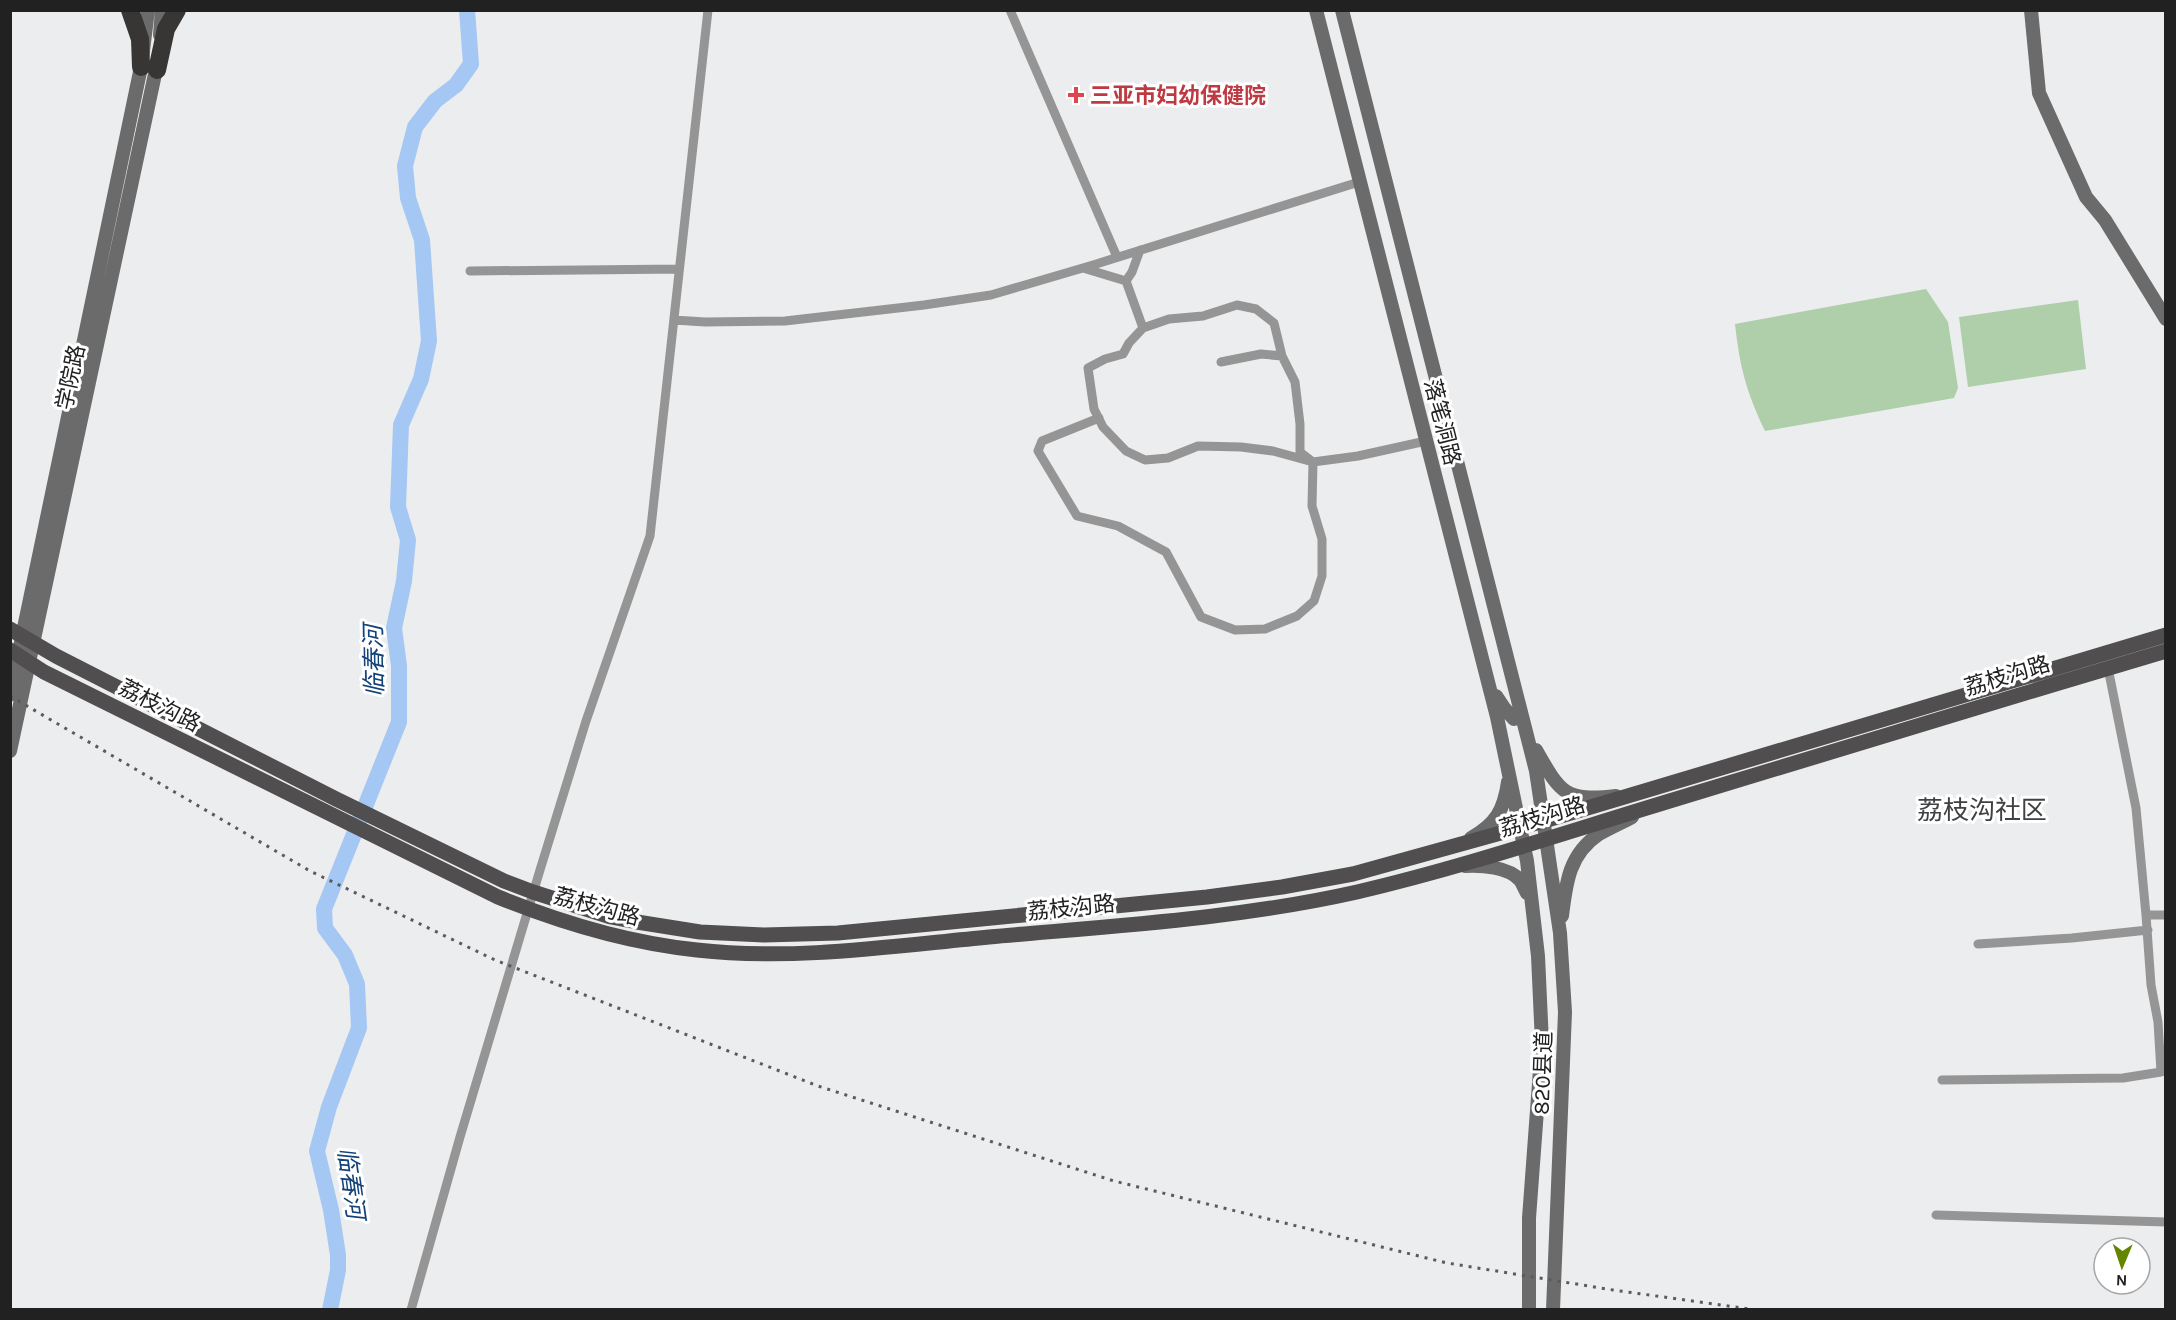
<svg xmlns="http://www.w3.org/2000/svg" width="2176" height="1320" viewBox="0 0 2176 1320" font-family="Karla,'Noto Sans SC',sans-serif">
  <rect width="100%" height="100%" fill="#ecedee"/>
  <path fill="#afceaa" d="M 1926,289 L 1948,322 L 1958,388 L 1954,398 L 1765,431 C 1746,391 1740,368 1735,324 Z
    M 2078,300 L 2086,369 L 1968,387 L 1959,317 Z"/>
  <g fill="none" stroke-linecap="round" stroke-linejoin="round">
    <path stroke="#a4c7f4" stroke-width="16" d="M 330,1310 L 338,1270 L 338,1255 L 331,1210 L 317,1151 L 329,1107 L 359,1028 L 357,984 L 345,955 L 325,928 L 324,909 L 399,722 L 399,666 L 394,628 L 404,581 L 408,540 L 398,507 L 401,425 L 421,379 L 429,341 L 422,240 L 408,198 L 405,166 L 415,127 L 435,101 L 456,85 L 471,64 L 467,10"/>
    <path stroke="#969595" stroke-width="9" d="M 1010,10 L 1117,257
      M 1083,268 L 1126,281 L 1132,272 L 1140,250
      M 470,271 L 679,269
      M 1126,281 L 1143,328
      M 674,320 L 705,322 L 785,321 L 924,305 L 991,295 L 1093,265 L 1359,182
      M 1221,362 L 1261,354 L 1282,356 L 1295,382 L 1300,424 L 1300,452 L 1313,462 L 1358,456 L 1426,441
      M 1099,418 L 1042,441 L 1038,451 L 1077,516 L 1118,526 L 1166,552 L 1201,617 L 1235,630 L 1265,629 L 1297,616 L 1314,601 L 1322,576 L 1322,539 L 1312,506 L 1313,462 L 1273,451 L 1241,447 L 1198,446 L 1168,458 L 1145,460 L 1126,451 L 1103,427 L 1094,409 L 1088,368 L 1105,359 L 1123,354 L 1129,343 L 1143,328 L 1169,319 L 1203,316 L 1237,305 L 1256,309 L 1274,323 L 1282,356
      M 2108,668 L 2136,808 L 2146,915 L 2166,915
      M 1978,944 L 2072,938 L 2148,930
      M 1942,1080 L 2123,1078 L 2161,1072 L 2158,1022 L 2151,985 L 2146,915
      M 1936,1215 L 2166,1222
      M 411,1310 L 460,1137 L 540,870 L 586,721 L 650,536 L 708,10"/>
    <path stroke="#6c6b6b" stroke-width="14" d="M 1316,10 L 1497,717 L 1527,861 L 1538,956 L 1542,1043 L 1529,1218 L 1529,1310
      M 1342,10 L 1536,771 L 1560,933 L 1565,1012 L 1553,1310
      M 2031,10 L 2039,93 L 2086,197 L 2105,220 L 2166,319
      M 160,35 L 162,10
      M 10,695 L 141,67 L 148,10
      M 1496,696 L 1504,708 L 1514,719 L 1519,718 L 1520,710
      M 1536,750 C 1560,792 1564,802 1616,796
      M 10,751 L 158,60
      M 1471,838 C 1496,824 1504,810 1508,782
      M 1465,866 C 1482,865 1508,867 1520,880 C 1523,884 1525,890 1527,893
      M 1562,916 C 1566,883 1569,854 1599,834 C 1609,828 1621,823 1632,817"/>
    <path stroke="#504e4e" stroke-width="15" d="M 10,629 L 56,656 L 336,799 L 504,881 L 533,892 L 611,917 L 637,922 L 700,932 L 764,935 L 838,933 L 1207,897 L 1282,887 L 1353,874 L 1544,821 L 2166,635
      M 10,650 L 44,672 L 498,897 C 562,923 629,943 697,950 C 794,961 893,946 989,937 C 1112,926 1237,919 1357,892 C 1460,868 1561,834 1663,803 C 1830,752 1998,701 2166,651"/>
    <path stroke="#373635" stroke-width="18" d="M 130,10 L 140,39 L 141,67
      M 157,70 L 166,29 L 177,10"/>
    <path stroke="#5b5b5c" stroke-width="3" stroke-dasharray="3 6" stroke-linecap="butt" d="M 10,696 L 310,871 L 495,960 L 818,1086 L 1114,1181 L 1447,1263 L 1613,1290 L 1757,1310"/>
  </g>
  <path fill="#e0444e" stroke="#fff" stroke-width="2" d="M1073 86h6v6h6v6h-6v6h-6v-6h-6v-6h6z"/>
  <g text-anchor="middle" stroke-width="6" stroke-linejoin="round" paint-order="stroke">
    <g font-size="22" font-weight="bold" fill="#be3a42" stroke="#fff" text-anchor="start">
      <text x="1090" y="103">三亚市妇幼保健院</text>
    </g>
    <g font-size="22" fill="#212122" stroke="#fff">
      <text transform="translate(70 377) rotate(-78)" y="8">学院路</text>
      <text transform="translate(1443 422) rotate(76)" y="8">落笔洞路</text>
      <text transform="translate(2007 675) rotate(-17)" y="8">荔枝沟路</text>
      <text transform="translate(160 705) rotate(27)" y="8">荔枝沟路</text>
      <text transform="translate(1542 816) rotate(-17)" y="8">荔枝沟路</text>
      <text transform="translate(597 906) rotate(15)" y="8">荔枝沟路</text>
      <text transform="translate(1071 907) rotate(-6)" y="8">荔枝沟路</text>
      <text transform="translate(1542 1073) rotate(-88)" y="8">820县道</text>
    </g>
    <g font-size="24" font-style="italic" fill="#144379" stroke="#fff">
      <text transform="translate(374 661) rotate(-91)" y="8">临春河</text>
      <text transform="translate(351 1183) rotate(82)" y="8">临春河</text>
    </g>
    <g font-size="26" fill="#404142" stroke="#fff">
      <text x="1982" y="819">荔枝沟社区</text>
    </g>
  </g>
  <rect width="2176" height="1320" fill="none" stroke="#212122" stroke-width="24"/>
  <g transform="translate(2122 1266) rotate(182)"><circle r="28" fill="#ffffff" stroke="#a6a6a7" stroke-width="1.5"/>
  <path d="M0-4.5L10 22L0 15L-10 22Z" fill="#638500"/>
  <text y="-9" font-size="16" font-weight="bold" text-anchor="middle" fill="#212122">N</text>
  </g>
</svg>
